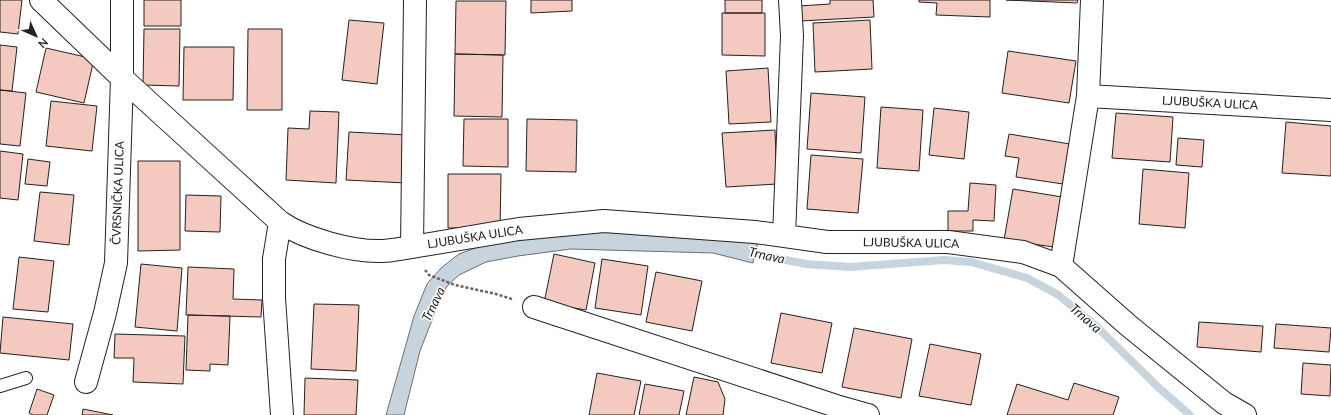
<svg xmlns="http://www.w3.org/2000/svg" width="1331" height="415" viewBox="0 0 1331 415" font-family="Lato,sans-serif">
  <rect width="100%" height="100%" fill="#fff"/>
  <path fill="#c7d3dd" stroke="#6f6f6f" d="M 582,231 L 720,235 L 758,242 L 753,263 L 713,253 L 571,249 L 518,256 L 486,262 L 459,275 L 449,284 L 443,292 L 420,351 L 404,415 L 386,415 L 414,316 L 427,284 L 441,268 L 459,254 L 478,247 L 511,238 Z"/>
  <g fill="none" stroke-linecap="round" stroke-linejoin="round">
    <path stroke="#c7d3dd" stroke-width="8" d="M 745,252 L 806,264 L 850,267 L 944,260 L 971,262 L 1027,278 L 1057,294 L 1095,325 L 1159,388 L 1190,415"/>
  </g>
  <path fill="#f3c9c0" stroke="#222" d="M 0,0 L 22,0 L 18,34 L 0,32 Z
    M 144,0 L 181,0 L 181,26 L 144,26 Z
    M 531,0 L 572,0 L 572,11 L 531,13 Z
    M 725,0 L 762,0 L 762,13 L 725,13 Z
    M 830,0 L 873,0 L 874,17 L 800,21 L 799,6 L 830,4 Z
    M 919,0 L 990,0 L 990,17 L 936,15 L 937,3 L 919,2 Z
    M 1006,0 L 1078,0 L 1077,3 Z
    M 456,1 L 506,1 L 505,55 L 455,54 Z
    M 722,13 L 765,13 L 765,56 L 722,55 Z
    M 349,20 L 384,23 L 377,84 L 342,80 Z
    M 870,20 L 872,69 L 815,72 L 813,23 Z
    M 144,29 L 180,29 L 179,86 L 143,85 Z
    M 248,29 L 282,29 L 282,110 L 247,110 Z
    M 0,45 L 17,47 L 12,91 L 0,90 Z
    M 184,47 L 234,47 L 233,100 L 183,100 Z
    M 46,48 L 94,59 L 84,103 L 36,92 Z
    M 1008,51 L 1076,61 L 1069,103 L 1002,93 Z
    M 455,54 L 503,55 L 502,117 L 454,116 Z
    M 768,68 L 771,122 L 729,124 L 726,71 Z
    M 0,90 L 26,93 L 20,146 L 0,144 Z
    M 811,93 L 865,97 L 861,153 L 807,149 Z
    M 51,101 L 97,106 L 92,151 L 46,146 Z
    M 881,107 L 923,110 L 919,171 L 877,168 Z
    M 934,108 L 969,112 L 964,159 L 929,155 Z
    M 310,111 L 339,112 L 336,183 L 286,180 L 288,128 L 309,129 Z
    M 1116,113 L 1173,117 L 1170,162 L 1112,158 Z
    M 464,119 L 508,119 L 508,167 L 463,166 Z
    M 527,119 L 577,120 L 576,172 L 526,171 Z
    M 1286,122 L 1331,126 L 1331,176 L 1282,173 Z
    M 775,130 L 777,184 L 726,187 L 722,133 Z
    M 349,132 L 408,135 L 406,183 L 346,180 Z
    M 1009,134 L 1070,144 L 1063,184 L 1016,177 L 1019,158 L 1005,156 Z
    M 1178,138 L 1204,140 L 1202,167 L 1176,165 Z
    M 0,151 L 23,154 L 18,200 L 0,198 Z
    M 811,155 L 863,159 L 858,213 L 807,209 Z
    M 28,159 L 50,162 L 47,186 L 25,184 Z
    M 138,161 L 180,161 L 180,250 L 138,251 Z
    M 1143,169 L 1189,173 L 1185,228 L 1139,224 Z
    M 448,174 L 501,174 L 500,228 L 448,228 Z
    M 970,183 L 996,185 L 994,221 L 973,220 L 973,231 L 948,231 L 948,211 L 968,211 Z
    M 1013,189 L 1062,197 L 1054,247 L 1004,240 Z
    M 40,192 L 74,195 L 69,245 L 34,241 Z
    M 186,195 L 221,196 L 220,232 L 185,231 Z
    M 554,254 L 595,263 L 586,310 L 544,303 Z
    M 19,257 L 54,261 L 48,312 L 13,309 Z
    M 602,259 L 648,266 L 641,315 L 595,308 Z
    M 141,264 L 182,268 L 177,331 L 135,327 Z
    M 188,267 L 234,269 L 233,299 L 262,300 L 261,317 L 186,315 Z
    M 656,272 L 702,281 L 692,331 L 646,322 Z
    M 314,304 L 359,305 L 356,371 L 311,369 Z
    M 781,313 L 832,323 L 822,373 L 771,363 Z
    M 188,315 L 230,316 L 228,365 L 210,364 L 210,371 L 186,370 Z
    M 3,317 L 73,324 L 69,360 L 0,353 Z
    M 1199,322 L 1263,326 L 1261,352 L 1197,347 Z
    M 1276,324 L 1331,328 L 1329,352 L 1274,348 Z
    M 854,328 L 912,339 L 901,398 L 842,387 Z
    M 115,334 L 185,336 L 183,384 L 133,382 L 134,358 L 114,358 Z
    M 930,344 L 981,354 L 971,405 L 919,396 Z
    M 1303,363 L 1331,365 L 1330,396 L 1301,394 Z
    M 597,373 L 641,381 L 634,415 L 589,415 Z
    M 694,377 L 718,382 L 725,399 L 723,415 L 686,415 Z
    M 305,378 L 358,380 L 356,415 L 304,415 Z
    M 1074,383 L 1119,397 L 1113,415 L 1007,415 L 1017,384 L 1068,400 Z
    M 645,384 L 684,391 L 679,415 L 639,415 Z
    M 37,389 L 54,395 L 47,415 L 33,415 L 29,413 Z
    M 83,409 L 113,415 L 82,415 Z"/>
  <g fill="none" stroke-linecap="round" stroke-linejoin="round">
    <defs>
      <path id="lane" d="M 0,386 L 26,378"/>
      <path id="street" d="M 41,0 L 122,78 L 280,222
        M 415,0 L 412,247 L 519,229 L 604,221 L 755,232 L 827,242 L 948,242 L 1023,252 L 1061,266 L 1129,326 L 1224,403 L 1245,415
        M 1088,96 L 1331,110
        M 784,236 L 792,36 L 790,0
        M 1061,266 L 1088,96 L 1092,0
        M 534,307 L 836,406 L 868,415
        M 86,382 L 105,313 L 116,263 L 122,78 L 122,0
        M 282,415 L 274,298 L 274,259 L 280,222 C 305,239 352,252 382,251 C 392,251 403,248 412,247"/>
    </defs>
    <use href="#lane" stroke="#222" stroke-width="14"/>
    <use href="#street" stroke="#222" stroke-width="24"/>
    <path stroke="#646464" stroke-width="2.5" stroke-dasharray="3 2" stroke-linecap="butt" d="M 425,270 L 429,275 L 455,285 L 496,294 L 512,299"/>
    <use href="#lane" stroke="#fff" stroke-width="12"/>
    <use href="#street" stroke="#fff" stroke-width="22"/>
  </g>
  <g text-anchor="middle" stroke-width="3" stroke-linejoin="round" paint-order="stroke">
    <g font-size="12" fill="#222" stroke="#fff">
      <text transform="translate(1210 103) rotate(3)" y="4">LJUBUŠKA ULICA</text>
      <text transform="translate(118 193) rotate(-88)" y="4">ČVRSNIČKA ULICA</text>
      <text transform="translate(475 237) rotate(-9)" y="4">LJUBUŠKA ULICA</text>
      <text transform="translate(911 243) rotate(1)" y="4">LJUBUŠKA ULICA</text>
    </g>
    <g font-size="13" font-style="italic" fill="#222" stroke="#fff">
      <text transform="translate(767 255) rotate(12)" y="5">Trnava</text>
      <text transform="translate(433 304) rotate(-64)" y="5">Trnava</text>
      <text transform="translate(1086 318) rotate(41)" y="5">Trnava</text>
    </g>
  </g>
  <g transform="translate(36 36) rotate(135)" stroke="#ffffff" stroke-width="3" paint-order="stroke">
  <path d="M0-3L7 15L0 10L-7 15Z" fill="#222222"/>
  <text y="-6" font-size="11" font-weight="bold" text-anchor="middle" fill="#222222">N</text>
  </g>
</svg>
